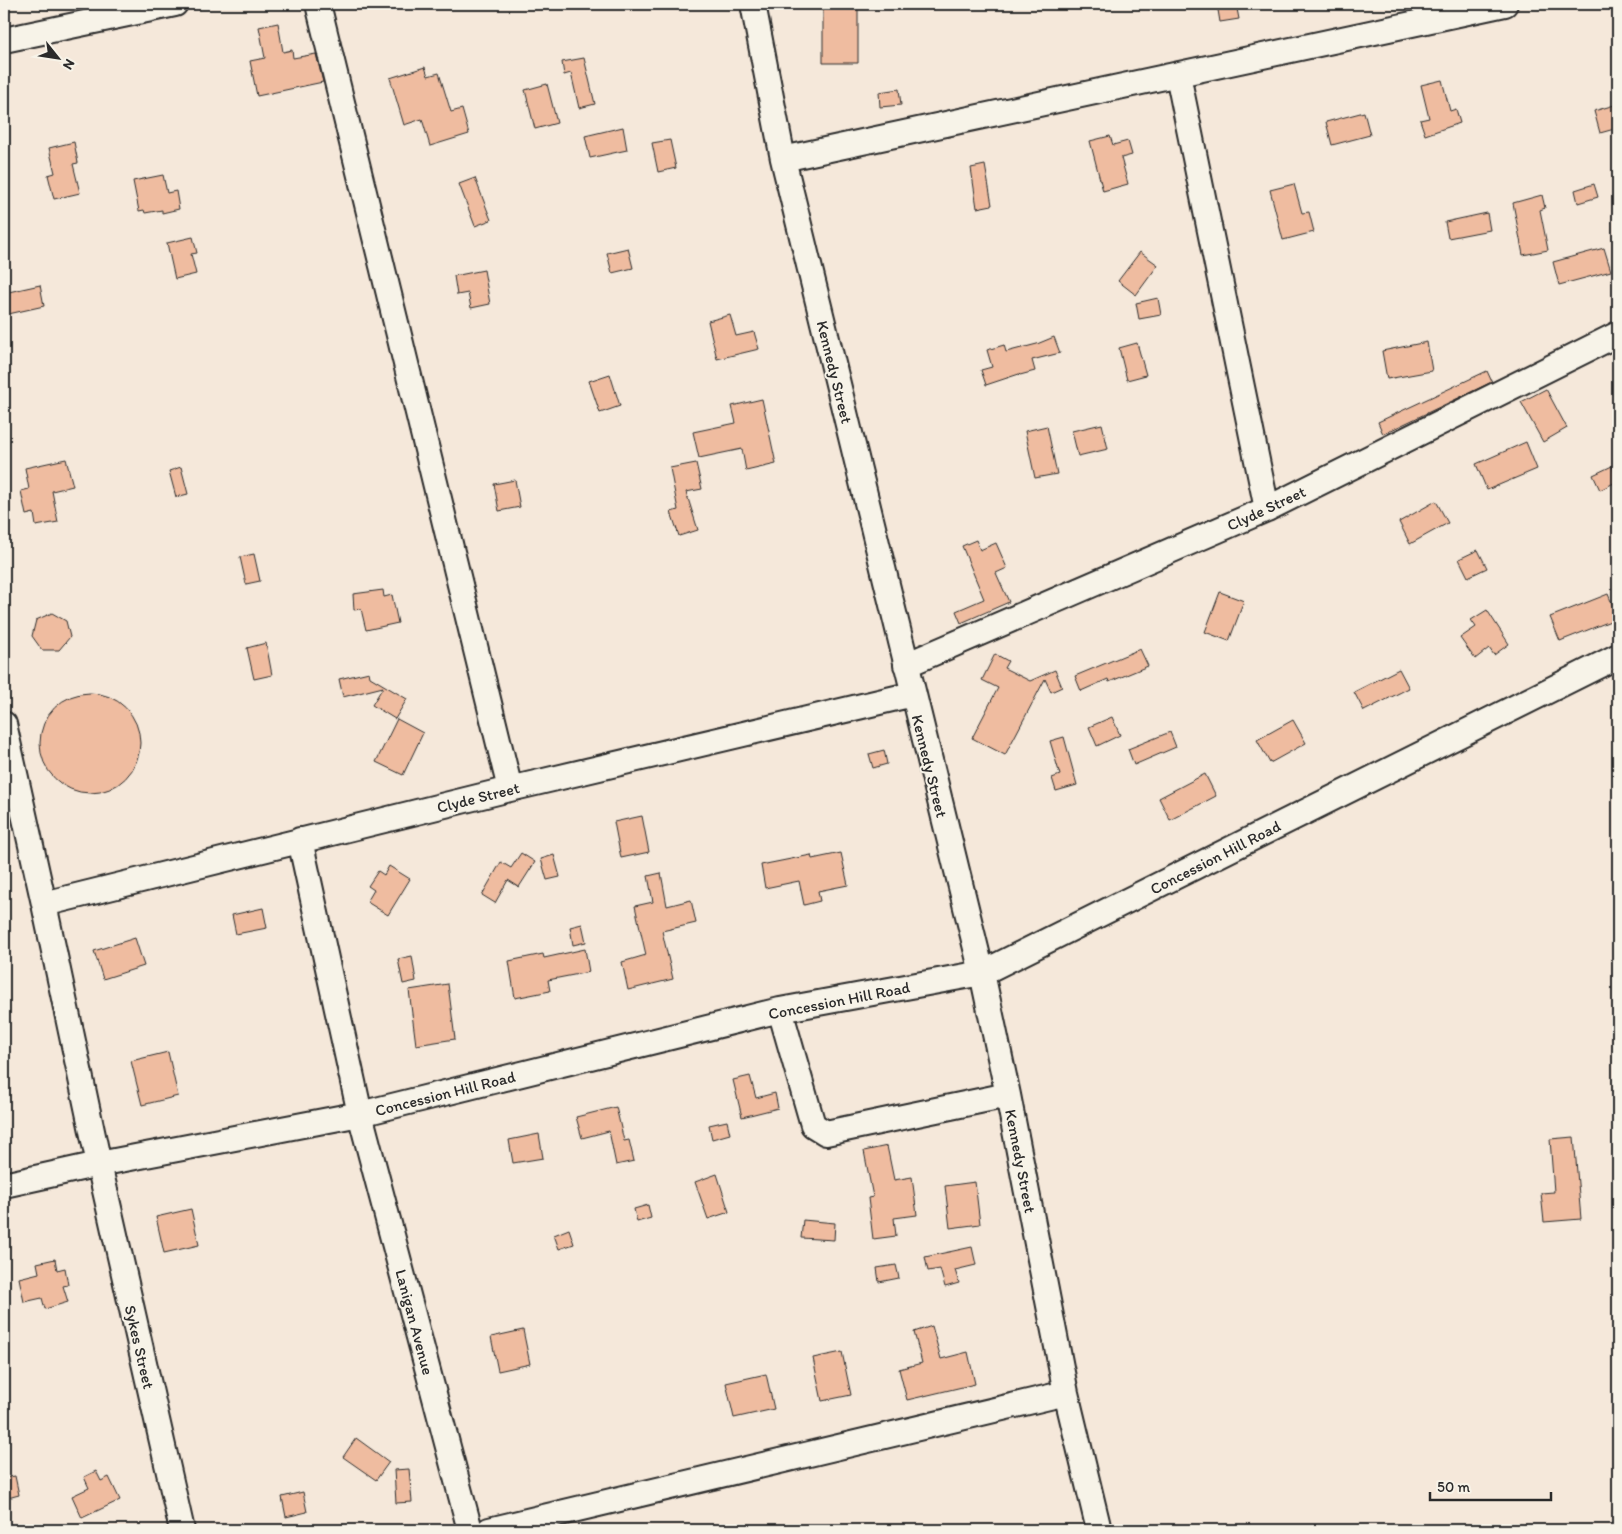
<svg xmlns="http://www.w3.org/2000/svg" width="1622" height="1534" viewBox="0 0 1622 1534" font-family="Itim,sans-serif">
  <rect width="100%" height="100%" fill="#f5e8da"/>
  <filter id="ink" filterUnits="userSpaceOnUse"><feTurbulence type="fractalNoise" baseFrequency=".02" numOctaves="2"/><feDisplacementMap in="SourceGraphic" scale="10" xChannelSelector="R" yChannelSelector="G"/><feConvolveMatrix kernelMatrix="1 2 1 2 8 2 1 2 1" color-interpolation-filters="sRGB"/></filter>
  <g filter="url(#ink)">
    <path fill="#efbca0" stroke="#2b2b2b" d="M 823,4 L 858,4 L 858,63 L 823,63 Z
      M 1217,4 L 1236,4 L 1239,19 L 1220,22 Z
      M 278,23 L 283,52 L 292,50 L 293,58 L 316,54 L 323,82 L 257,96 L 250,61 L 265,58 L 259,27 Z
      M 584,58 L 595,104 L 579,108 L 571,73 L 564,75 L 562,62 Z
      M 425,67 L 428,76 L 439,73 L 451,112 L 462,109 L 469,134 L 430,146 L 422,119 L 404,125 L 390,78 Z
      M 1442,80 L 1450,111 L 1456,109 L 1460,123 L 1425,135 L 1420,120 L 1429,118 L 1421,85 Z
      M 547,84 L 557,123 L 535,129 L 525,90 Z
      M 899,89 L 901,105 L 880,107 L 879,92 Z
      M 1618,104 L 1618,128 L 1600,133 L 1594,111 Z
      M 1364,112 L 1370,135 L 1332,145 L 1326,122 Z
      M 623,127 L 627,150 L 590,158 L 585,136 Z
      M 1110,136 L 1113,145 L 1128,141 L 1132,155 L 1121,158 L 1128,184 L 1103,191 L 1090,141 Z
      M 670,140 L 676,168 L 658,172 L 652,143 Z
      M 74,142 L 78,163 L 73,164 L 80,193 L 54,199 L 48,175 L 55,173 L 49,148 Z
      M 985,165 L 992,205 L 977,208 L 971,168 Z
      M 163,175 L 167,193 L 176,191 L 179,209 L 162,213 L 162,210 L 145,213 L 144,210 L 139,211 L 133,181 Z
      M 475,178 L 491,220 L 475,226 L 459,184 Z
      M 1294,184 L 1302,213 L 1309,212 L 1314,232 L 1283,240 L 1270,190 Z
      M 1594,184 L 1598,197 L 1578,203 L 1575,190 Z
      M 1542,195 L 1545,208 L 1540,210 L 1548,250 L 1523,255 L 1513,203 Z
      M 1487,213 L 1490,230 L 1448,238 L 1445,222 Z
      M 193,237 L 197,253 L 191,254 L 196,274 L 175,279 L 167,243 Z
      M 628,248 L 633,268 L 612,273 L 607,253 Z
      M 1604,248 L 1611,271 L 1559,285 L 1553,262 Z
      M 1140,252 L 1158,265 L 1136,295 L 1118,281 Z
      M 484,270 L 490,304 L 471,308 L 468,293 L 457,295 L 454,276 Z
      M 40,285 L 44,306 L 4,315 L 4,293 Z
      M 1158,298 L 1161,315 L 1139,319 L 1136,303 Z
      M 730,315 L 736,336 L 754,332 L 759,349 L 717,359 L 708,321 Z
      M 1054,337 L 1060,353 L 1032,360 L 1035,371 L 1020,375 L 1019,374 L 986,385 L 981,370 L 992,367 L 987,350 L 1004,345 L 1006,352 L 1037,344 Z
      M 1427,342 L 1432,371 L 1387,379 L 1382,351 Z
      M 1137,343 L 1146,375 L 1127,380 L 1119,348 Z
      M 1487,371 L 1492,382 L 1383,434 L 1378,422 Z
      M 610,374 L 620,406 L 600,413 L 589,381 Z
      M 1546,389 L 1567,428 L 1543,442 L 1521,402 Z
      M 762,399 L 776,464 L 746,471 L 742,449 L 699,458 L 693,432 L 736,423 L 732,406 Z
      M 1102,424 L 1108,449 L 1078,456 L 1072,431 Z
      M 1047,426 L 1057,474 L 1035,478 L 1025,431 Z
      M 1526,442 L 1537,469 L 1487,490 L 1476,464 Z
      M 66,459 L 73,486 L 52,491 L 58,522 L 36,526 L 34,513 L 26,515 L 21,491 L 29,489 L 25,468 Z
      M 696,463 L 702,489 L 686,492 L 698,530 L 679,536 L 671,512 L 678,510 L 670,468 Z
      M 1612,466 L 1618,481 L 1600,490 L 1593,475 Z
      M 181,467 L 188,494 L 176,497 L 169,471 Z
      M 515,480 L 520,507 L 499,511 L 494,484 Z
      M 1436,501 L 1448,523 L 1410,544 L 1399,522 Z
      M 976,540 L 980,550 L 996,543 L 1007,568 L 996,573 L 1009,602 L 961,623 L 956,611 L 984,599 L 962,546 Z
      M 1478,550 L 1487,568 L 1468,577 L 1459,559 Z
      M 254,554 L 260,581 L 246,584 L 240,557 Z
      M 383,590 L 384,597 L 392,595 L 398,623 L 366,630 L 361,609 L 354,610 L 353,594 Z
      M 1220,592 L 1244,601 L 1229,641 L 1205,632 Z
      M 1608,594 L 1618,618 L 1560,641 L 1550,617 Z
      M 1487,610 L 1509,644 L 1494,655 L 1489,648 L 1475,659 L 1460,638 L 1476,627 L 1471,620 Z
      M 52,613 L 66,621 L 70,637 L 59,650 L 42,650 L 32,636 L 36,620 Z
      M 266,643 L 272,675 L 254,679 L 247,648 Z
      M 1140,649 L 1148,666 L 1109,682 L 1108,679 L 1081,691 L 1075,676 Z
      M 995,654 L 1008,661 L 1004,668 L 1030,681 L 1055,670 L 1062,687 L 1051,692 L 1045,679 L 1005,755 L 972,738 L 998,688 L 982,680 Z
      M 1399,669 L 1409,688 L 1364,711 L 1354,692 Z
      M 369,672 L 370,677 L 407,699 L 395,719 L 372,705 L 383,687 L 343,697 L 339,679 Z
      M40 743a50 50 0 1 1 100 0a50 50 0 1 1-100 0Z
      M 1112,717 L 1120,735 L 1097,746 L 1089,727 Z
      M 397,719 L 423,733 L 403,775 L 376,762 Z
      M 1293,720 L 1306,743 L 1270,763 L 1257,740 Z
      M 1170,732 L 1176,747 L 1134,765 L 1128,749 Z
      M 1064,737 L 1077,785 L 1056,791 L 1052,778 L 1060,775 L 1050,741 Z
      M 884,750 L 887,764 L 873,768 L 869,754 Z
      M 1205,774 L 1216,796 L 1170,820 L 1159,798 Z
      M 642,816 L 649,852 L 621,858 L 614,822 Z
      M 521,853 L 535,862 L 519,887 L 508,880 L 495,903 L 482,895 L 501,862 L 511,868 Z
      M 841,853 L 848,885 L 818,891 L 820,901 L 804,905 L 799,881 L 765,888 L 761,865 L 811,855 L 812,859 Z
      M 554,855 L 560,877 L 547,880 L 541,859 Z
      M 389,866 L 410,879 L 388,915 L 367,902 L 374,890 L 368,886 L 378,871 L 384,875 Z
      M 661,873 L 667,906 L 691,900 L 696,923 L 662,931 L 673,979 L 628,990 L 622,962 L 646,955 L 635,906 L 653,902 L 648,876 Z
      M 263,908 L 267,928 L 236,934 L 232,915 Z
      M 582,924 L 586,942 L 573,945 L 570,927 Z
      M 135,938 L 144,966 L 103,979 L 94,951 Z
      M 585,949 L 589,972 L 548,980 L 550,991 L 515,998 L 509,961 L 543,954 L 544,958 Z
      M 412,956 L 416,981 L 403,984 L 398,959 Z
      M 448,984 L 455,1039 L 416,1045 L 409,990 Z
      M 168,1052 L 178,1096 L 142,1105 L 131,1061 Z
      M 750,1076 L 756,1098 L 775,1093 L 778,1108 L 742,1117 L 733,1080 Z
      M 616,1107 L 624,1141 L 629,1140 L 634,1161 L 616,1165 L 609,1131 L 582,1138 L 576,1117 Z
      M 727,1121 L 730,1134 L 712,1139 L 709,1125 Z
      M 539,1134 L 543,1158 L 513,1163 L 509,1140 Z
      M 1574,1137 L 1581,1219 L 1544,1222 L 1541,1193 L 1554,1192 L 1550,1139 Z
      M 887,1146 L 894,1180 L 912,1177 L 917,1215 L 894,1218 L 896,1236 L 873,1239 L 868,1198 L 873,1197 L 864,1151 Z
      M 717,1174 L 729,1212 L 708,1219 L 695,1182 Z
      M 975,1182 L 980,1224 L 950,1228 L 945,1186 Z
      M 648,1205 L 651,1218 L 637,1222 L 634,1209 Z
      M 191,1209 L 199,1245 L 164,1253 L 156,1217 Z
      M 803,1220 L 835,1223 L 834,1240 L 801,1238 Z
      M 569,1229 L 574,1244 L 559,1249 L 554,1235 Z
      M 972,1247 L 976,1265 L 955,1270 L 959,1283 L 945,1287 L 940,1269 L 928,1271 L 925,1257 Z
      M 55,1259 L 57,1270 L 65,1268 L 68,1285 L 63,1286 L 68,1302 L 45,1309 L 42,1298 L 24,1302 L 19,1278 L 39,1273 L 37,1263 Z
      M 896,1265 L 899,1278 L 879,1282 L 877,1268 Z
      M 932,1326 L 941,1359 L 968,1352 L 975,1384 L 907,1400 L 899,1369 L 922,1363 L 914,1332 Z
      M 523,1330 L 530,1364 L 498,1371 L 491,1337 Z
      M 842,1352 L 851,1395 L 822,1401 L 813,1358 Z
      M 766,1374 L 774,1409 L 734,1418 L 726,1383 Z
      M 356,1438 L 389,1462 L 376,1480 L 343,1457 Z
      M 409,1469 L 412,1502 L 396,1503 L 394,1470 Z
      M 96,1471 L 101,1481 L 109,1477 L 120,1500 L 82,1518 L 72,1496 L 89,1488 L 84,1477 Z
      M 15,1476 L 19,1495 L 4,1499 L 4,1478 Z
      M 303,1492 L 307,1512 L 286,1517 L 282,1497 Z"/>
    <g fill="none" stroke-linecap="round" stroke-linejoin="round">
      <defs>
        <path id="minor" d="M 318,4 L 510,789
          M 753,4 L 783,159 L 982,973 L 1008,1095 L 1066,1393 L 1099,1530
          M 4,40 L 175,4
          M 1178,75 L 1267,509
          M 783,159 L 1505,4
          M 906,665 L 1267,509 L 1618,334
          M 4,724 L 44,904 L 99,1164 L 182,1530
          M 300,840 L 360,1114 L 470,1530
          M 44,904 L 510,789 L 913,694
          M 780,1010 L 813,1125 L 826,1133 L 1008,1095
          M 4,1185 L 99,1164 L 360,1114 L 780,1010 L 982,973 L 1618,656
          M 489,1530 L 1066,1393"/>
      </defs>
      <use href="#minor" stroke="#2b2b2b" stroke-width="28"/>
      <use href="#minor" stroke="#f7f3e8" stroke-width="24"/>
    </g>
  </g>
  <g text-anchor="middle" stroke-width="4" stroke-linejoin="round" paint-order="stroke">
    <g font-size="16" fill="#2b2b2b" stroke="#f7f3e8">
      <text transform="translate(835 372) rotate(76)" y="6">Kennedy Street</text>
      <text transform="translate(1266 508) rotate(-25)" y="6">Clyde Street</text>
      <text transform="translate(930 766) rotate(76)" y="6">Kennedy Street</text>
      <text transform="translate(478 797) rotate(-14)" y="6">Clyde Street</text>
      <text transform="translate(1215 857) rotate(-27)" y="6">Concession Hill Road</text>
      <text transform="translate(839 1000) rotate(-11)" y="6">Concession Hill Road</text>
      <text transform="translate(445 1093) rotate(-14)" y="6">Concession Hill Road</text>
      <text transform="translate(1021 1161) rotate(79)" y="6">Kennedy Street</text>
      <text transform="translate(415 1322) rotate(75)" y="6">Lanigan Avenue</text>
      <text transform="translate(140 1347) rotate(77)" y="6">Sykes Street</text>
    </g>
  </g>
  <rect width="1622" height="1534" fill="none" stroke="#f7f3e8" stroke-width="20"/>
  <rect x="10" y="10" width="1602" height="1514" fill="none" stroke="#2b2b2b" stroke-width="2" filter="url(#ink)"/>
  <g transform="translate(58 58) rotate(120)" stroke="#f7f3e8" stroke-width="4" paint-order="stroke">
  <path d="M0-4L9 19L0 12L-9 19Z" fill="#2b2b2b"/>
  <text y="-8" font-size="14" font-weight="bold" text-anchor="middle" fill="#2b2b2b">N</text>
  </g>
  <path d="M1430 1492v8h121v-8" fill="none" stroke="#2b2b2b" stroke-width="2.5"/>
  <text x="1437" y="1492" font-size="15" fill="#2b2b2b" stroke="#f7f3e8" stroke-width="4" paint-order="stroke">50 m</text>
</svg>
